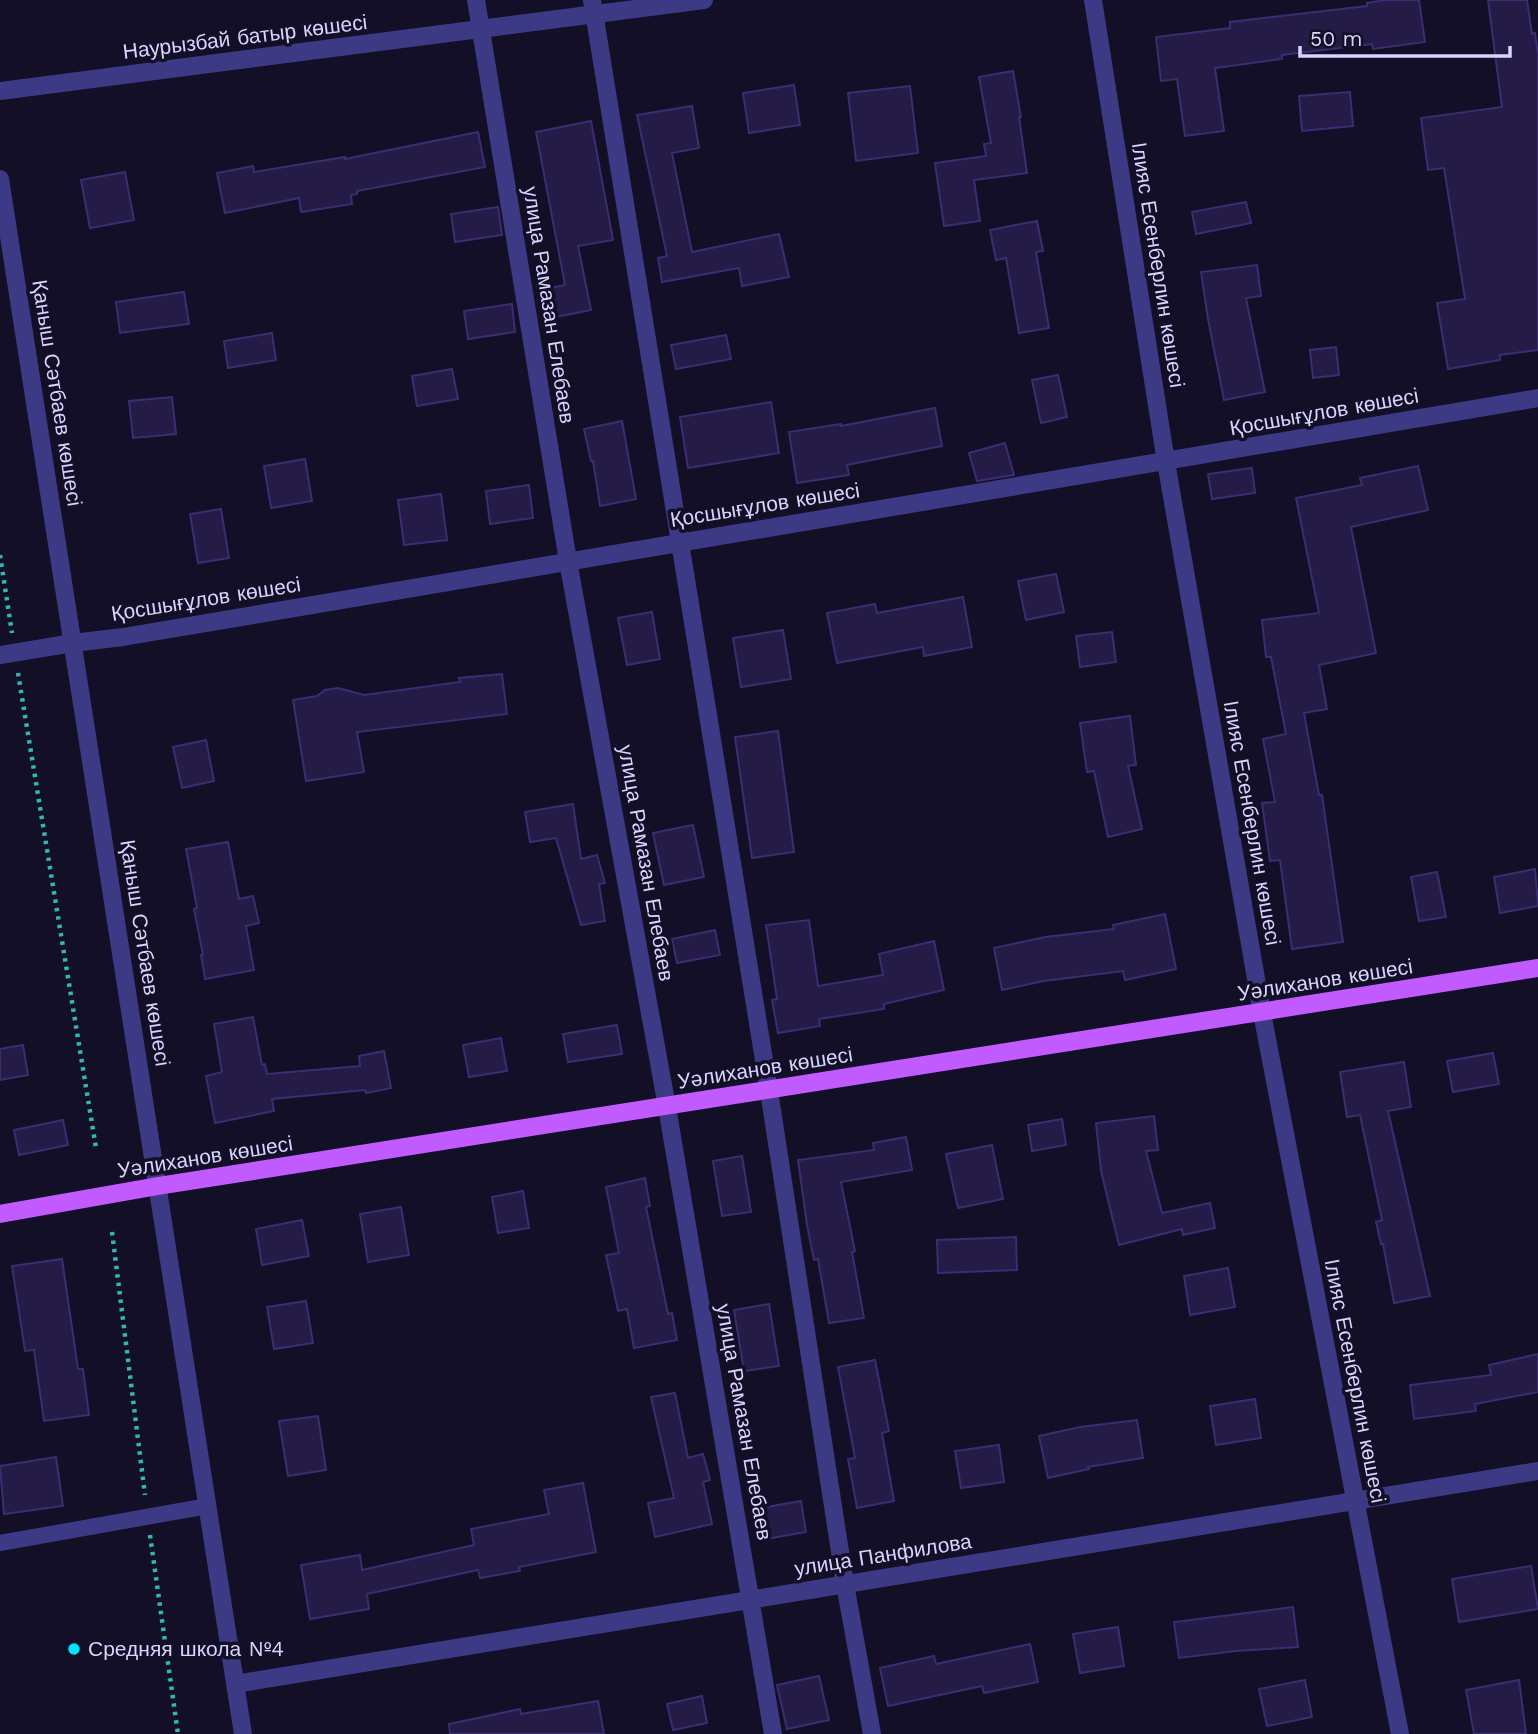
<svg xmlns="http://www.w3.org/2000/svg" width="1538" height="1734" viewBox="0 0 1538 1734" font-family="'Work Sans',sans-serif">
  <rect width="100%" height="100%" fill="#130f26"/>
  <path fill="#241b47" stroke="#3b2d73" stroke-width="2" d="M 1385,0 L 1419,0 L 1425,42 L 1373,49 L 1372,44 L 1282,55 L 1282,59 L 1215,68 L 1224,131 L 1185,136 L 1177,79 L 1161,81 L 1156,37 L 1230,28 L 1230,22 L 1367,6 L 1367,3 Z
    M 1488,0 L 1527,0 L 1532,34 L 1535,33 L 1538,55 L 1538,350 L 1500,355 L 1500,360 L 1448,369 L 1437,303 L 1465,299 L 1444,168 L 1428,170 L 1421,118 L 1502,107 Z
    M 1013,71 L 1021,117 L 1019,117 L 1027,173 L 974,180 L 980,221 L 944,226 L 935,163 L 986,156 L 984,144 L 991,143 L 979,77 Z
    M 794,85 L 800,125 L 749,133 L 743,93 Z
    M 910,86 L 918,153 L 856,161 L 848,93 Z
    M 1350,92 L 1353,126 L 1302,131 L 1299,96 Z
    M 692,106 L 699,148 L 672,153 L 692,252 L 779,234 L 789,277 L 742,286 L 739,268 L 662,282 L 658,258 L 667,256 L 637,115 Z
    M 591,121 L 613,240 L 578,246 L 591,310 L 556,317 L 550,288 L 565,285 L 536,132 Z
    M 478,132 L 485,167 L 357,191 L 357,194 L 351,195 L 352,204 L 301,212 L 299,198 L 225,213 L 217,173 L 253,166 L 254,172 L 345,157 L 345,159 Z
    M 125,172 L 134,220 L 90,228 L 81,180 Z
    M 1246,202 L 1251,223 L 1196,234 L 1192,212 Z
    M 498,207 L 502,235 L 455,242 L 451,214 Z
    M 1037,221 L 1043,251 L 1036,252 L 1049,328 L 1019,333 L 1006,258 L 996,260 L 990,230 Z
    M 1257,265 L 1261,296 L 1246,298 L 1265,392 L 1224,400 L 1208,319 L 1201,272 Z
    M 184,292 L 189,324 L 120,333 L 116,302 Z
    M 512,304 L 515,332 L 468,339 L 464,311 Z
    M 272,333 L 276,360 L 228,368 L 224,341 Z
    M 726,335 L 731,359 L 676,369 L 671,345 Z
    M 1336,347 L 1339,375 L 1313,378 L 1310,350 Z
    M 452,369 L 458,399 L 417,406 L 412,376 Z
    M 1058,375 L 1067,417 L 1041,423 L 1032,380 Z
    M 172,397 L 176,434 L 133,438 L 129,401 Z
    M 771,402 L 779,453 L 688,468 L 680,417 Z
    M 935,408 L 942,446 L 847,465 L 849,475 L 797,483 L 789,432 L 841,424 L 841,426 Z
    M 622,421 L 636,499 L 600,506 L 593,461 L 591,461 L 584,429 Z
    M 1005,443 L 1014,475 L 977,481 L 969,453 Z
    M 305,459 L 312,501 L 271,508 L 264,466 Z
    M 1418,466 L 1428,510 L 1351,527 L 1376,653 L 1319,665 L 1327,709 L 1304,713 L 1319,795 L 1322,795 L 1343,942 L 1292,949 L 1280,860 L 1270,861 L 1262,803 L 1275,802 L 1263,739 L 1286,734 L 1271,657 L 1266,657 L 1262,620 L 1319,613 L 1296,498 L 1362,485 L 1360,478 Z
    M 1252,468 L 1255,493 L 1212,499 L 1208,474 Z
    M 529,485 L 533,518 L 490,524 L 486,491 Z
    M 441,494 L 447,540 L 404,545 L 398,500 Z
    M 221,509 L 229,558 L 198,563 L 190,514 Z
    M 1056,574 L 1064,612 L 1026,620 L 1018,581 Z
    M 963,597 L 972,647 L 924,656 L 923,647 L 837,663 L 827,613 L 875,604 L 877,613 Z
    M 652,612 L 660,659 L 627,665 L 618,618 Z
    M 783,630 L 791,679 L 741,687 L 733,638 Z
    M 1112,632 L 1116,662 L 1080,667 L 1076,636 Z
    M 502,674 L 507,714 L 357,732 L 364,772 L 306,781 L 293,700 L 317,696 L 325,690 L 338,688 L 364,695 L 460,682 L 459,678 Z
    M 1130,716 L 1136,765 L 1128,766 L 1142,829 L 1108,837 L 1094,771 L 1087,772 L 1080,723 Z
    M 778,731 L 794,852 L 752,858 L 735,737 Z
    M 206,740 L 214,781 L 182,788 L 173,747 Z
    M 573,804 L 581,859 L 597,855 L 605,883 L 599,884 L 605,921 L 581,925 L 556,838 L 530,842 L 525,812 Z
    M 693,825 L 704,877 L 664,885 L 653,833 Z
    M 228,842 L 239,899 L 253,896 L 259,923 L 246,926 L 254,970 L 205,979 L 201,955 L 203,955 L 194,909 L 197,908 L 186,849 Z
    M 1535,869 L 1538,906 L 1500,913 L 1494,877 Z
    M 1437,872 L 1446,917 L 1419,921 L 1411,877 Z
    M 1165,914 L 1176,969 L 1125,980 L 1123,971 L 1044,981 L 1002,990 L 994,948 L 1045,937 L 1114,929 L 1113,925 Z
    M 809,920 L 818,986 L 883,975 L 879,954 L 934,941 L 944,990 L 884,1004 L 884,1009 L 819,1019 L 820,1026 L 778,1033 L 772,1000 L 777,999 L 766,925 Z
    M 715,930 L 720,955 L 677,963 L 672,939 Z
    M 253,1017 L 262,1065 L 265,1064 L 267,1074 L 360,1066 L 359,1056 L 384,1051 L 391,1088 L 366,1093 L 365,1090 L 272,1099 L 274,1111 L 215,1123 L 206,1076 L 222,1072 L 214,1024 Z
    M 617,1025 L 622,1054 L 568,1062 L 563,1034 Z
    M 501,1038 L 507,1071 L 469,1077 L 463,1045 Z
    M 23,1045 L 28,1075 L 0,1080 L 0,1049 Z
    M 1493,1053 L 1499,1084 L 1453,1092 L 1447,1061 Z
    M 1404,1062 L 1411,1107 L 1388,1111 L 1430,1296 L 1394,1303 L 1383,1244 L 1381,1244 L 1376,1222 L 1382,1220 L 1360,1115 L 1347,1117 L 1340,1072 Z
    M 1154,1116 L 1158,1150 L 1146,1151 L 1162,1213 L 1210,1203 L 1215,1228 L 1183,1235 L 1182,1229 L 1119,1245 L 1101,1171 L 1096,1123 Z
    M 1062,1119 L 1066,1145 L 1032,1151 L 1028,1125 Z
    M 63,1120 L 68,1145 L 19,1155 L 14,1130 Z
    M 906,1137 L 912,1170 L 841,1182 L 855,1251 L 852,1252 L 864,1318 L 829,1323 L 818,1259 L 814,1260 L 807,1225 L 798,1160 L 874,1150 L 873,1143 Z
    M 992,1145 L 1003,1199 L 958,1208 L 946,1154 Z
    M 742,1156 L 751,1212 L 722,1216 L 713,1161 Z
    M 645,1178 L 650,1206 L 646,1207 L 668,1314 L 672,1313 L 677,1340 L 634,1348 L 627,1309 L 618,1311 L 606,1255 L 619,1253 L 606,1187 Z
    M 523,1191 L 529,1228 L 498,1233 L 492,1197 Z
    M 401,1207 L 409,1255 L 368,1262 L 360,1214 Z
    M 302,1220 L 309,1256 L 262,1265 L 256,1229 Z
    M 1016,1237 L 1017,1270 L 938,1273 L 937,1240 Z
    M 62,1259 L 78,1369 L 83,1369 L 89,1415 L 44,1421 L 34,1350 L 25,1351 L 12,1266 Z
    M 1228,1268 L 1235,1307 L 1190,1315 L 1184,1276 Z
    M 306,1301 L 313,1343 L 274,1349 L 267,1307 Z
    M 769,1304 L 779,1366 L 744,1371 L 734,1310 Z
    M 1538,1354 L 1538,1392 L 1475,1404 L 1476,1411 L 1414,1419 L 1410,1385 L 1491,1375 L 1489,1365 Z
    M 875,1360 L 889,1431 L 882,1433 L 894,1501 L 857,1508 L 848,1459 L 855,1458 L 838,1367 Z
    M 675,1393 L 688,1458 L 703,1454 L 710,1480 L 703,1482 L 712,1524 L 655,1537 L 648,1503 L 674,1498 L 651,1397 Z
    M 1255,1399 L 1261,1438 L 1216,1445 L 1210,1406 Z
    M 318,1416 L 326,1470 L 288,1476 L 279,1421 Z
    M 1137,1420 L 1143,1458 L 1088,1467 L 1089,1469 L 1048,1478 L 1039,1436 L 1080,1427 Z
    M 999,1445 L 1004,1482 L 961,1488 L 955,1451 Z
    M 56,1457 L 63,1506 L 4,1514 L 0,1466 Z
    M 583,1483 L 596,1552 L 519,1567 L 520,1571 L 480,1578 L 478,1570 L 367,1594 L 369,1609 L 310,1619 L 301,1565 L 360,1555 L 362,1570 L 474,1545 L 471,1529 L 549,1514 L 544,1490 Z
    M 801,1501 L 806,1532 L 766,1539 L 760,1508 Z
    M 1531,1566 L 1538,1609 L 1459,1622 L 1452,1579 Z
    M 1293,1607 L 1298,1647 L 1236,1651 L 1179,1658 L 1174,1622 Z
    M 1118,1627 L 1124,1666 L 1080,1673 L 1073,1634 Z
    M 1030,1644 L 1038,1682 L 984,1693 L 982,1686 L 888,1706 L 880,1668 L 934,1656 L 936,1664 Z
    M 819,1676 L 829,1720 L 787,1729 L 777,1685 Z
    M 1305,1680 L 1312,1717 L 1267,1726 L 1259,1689 Z
    M 1519,1680 L 1526,1734 L 1474,1734 L 1466,1690 Z
    M 702,1696 L 707,1723 L 673,1730 L 667,1704 Z
    M 598,1701 L 604,1734 L 450,1734 L 449,1724 L 520,1709 L 521,1714 Z"/>
  <g fill="none" stroke-linecap="round" stroke-linejoin="round">
    <path stroke="#2fb8b0" stroke-width="4.5" stroke-dasharray="3.5 5" stroke-linecap="butt" d="M 0,555 L 12,633
      M 18,673 L 96,1148
      M 112,1232 L 145,1495
      M 150,1535 L 178,1734"/>
    <path stroke="#3d3a85" stroke-width="16" d="M 0,1543 L 208,1506"/>
    <path stroke="#3d3a85" stroke-width="18" d="M 476,0 L 568,561 L 667,1107 L 773,1734
      M 592,0 L 769,1091 L 845,1584 L 872,1734
      M 1093,0 L 1166,462 L 1262,1013 L 1400,1734
      M 0,655 L 73,643 L 123,637 L 1538,398
      M 235,1684 L 1538,1471"/>
    <path stroke="#3d3a85" stroke-width="18" d="M 0,91 L 704,0
      M 0,179 L 243,1734"/>
    <path stroke="#c25bff" stroke-width="18" d="M 0,1214 L 158,1186 L 1538,968"/>
  </g>
  <circle fill="#00e5ff" stroke="#130f26" stroke-width="2.5" cx="74" cy="1649" r="7"/>
  <g text-anchor="middle" stroke-width="7" stroke-linejoin="round" paint-order="stroke">
    <g font-size="21" fill="#d9d4ff" stroke="#130f26">
      <text transform="translate(245 37) rotate(-7)" y="7">Наурызбай батыр көшесі</text>
      <text transform="translate(1158 265) rotate(81)" y="7">Ілияс Есенберлин көшесі</text>
      <text transform="translate(549 305) rotate(81)" y="7">улица Рамазан Елебаев</text>
      <text transform="translate(57 393) rotate(81)" y="7">Қаныш Сәтбаев көшесі</text>
      <text transform="translate(1324 412) rotate(-10)" y="7">Қосшығұлов көшесі</text>
      <text transform="translate(765 505) rotate(-9)" y="7">Қосшығұлов көшесі</text>
      <text transform="translate(206 599) rotate(-9)" y="7">Қосшығұлов көшесі</text>
      <text transform="translate(1252 823) rotate(80)" y="7">Ілияс Есенберлин көшесі</text>
      <text transform="translate(646 863) rotate(80)" y="7">улица Рамазан Елебаев</text>
      <text transform="translate(145 953) rotate(81)" y="7">Қаныш Сәтбаев көшесі</text>
      <text transform="translate(1325 980) rotate(-9)" y="7">Уәлиханов көшесі</text>
      <text transform="translate(765 1068) rotate(-9)" y="7">Уәлиханов көшесі</text>
      <text transform="translate(205 1157) rotate(-9)" y="7">Уәлиханов көшесі</text>
      <text transform="translate(1355 1381) rotate(79)" y="7">Ілияс Есенберлин көшесі</text>
      <text transform="translate(744 1422) rotate(80)" y="7">улица Рамазан Елебаев</text>
      <text transform="translate(883 1555) rotate(-9)" y="7">улица Панфилова</text>
    </g>
    <g font-size="21" fill="#d9d4ff" stroke="#130f26" text-anchor="start">
      <text x="88" y="1656">Средняя школа №4</text>
    </g>
  </g>
  <path d="M1300 46v10h210v-10" fill="none" stroke="#d9d4ff" stroke-width="3.5"/>
  <text x="1310" y="46" font-size="21" fill="#d9d4ff" stroke="#130f26" stroke-width="5" paint-order="stroke">50 m</text>
</svg>
